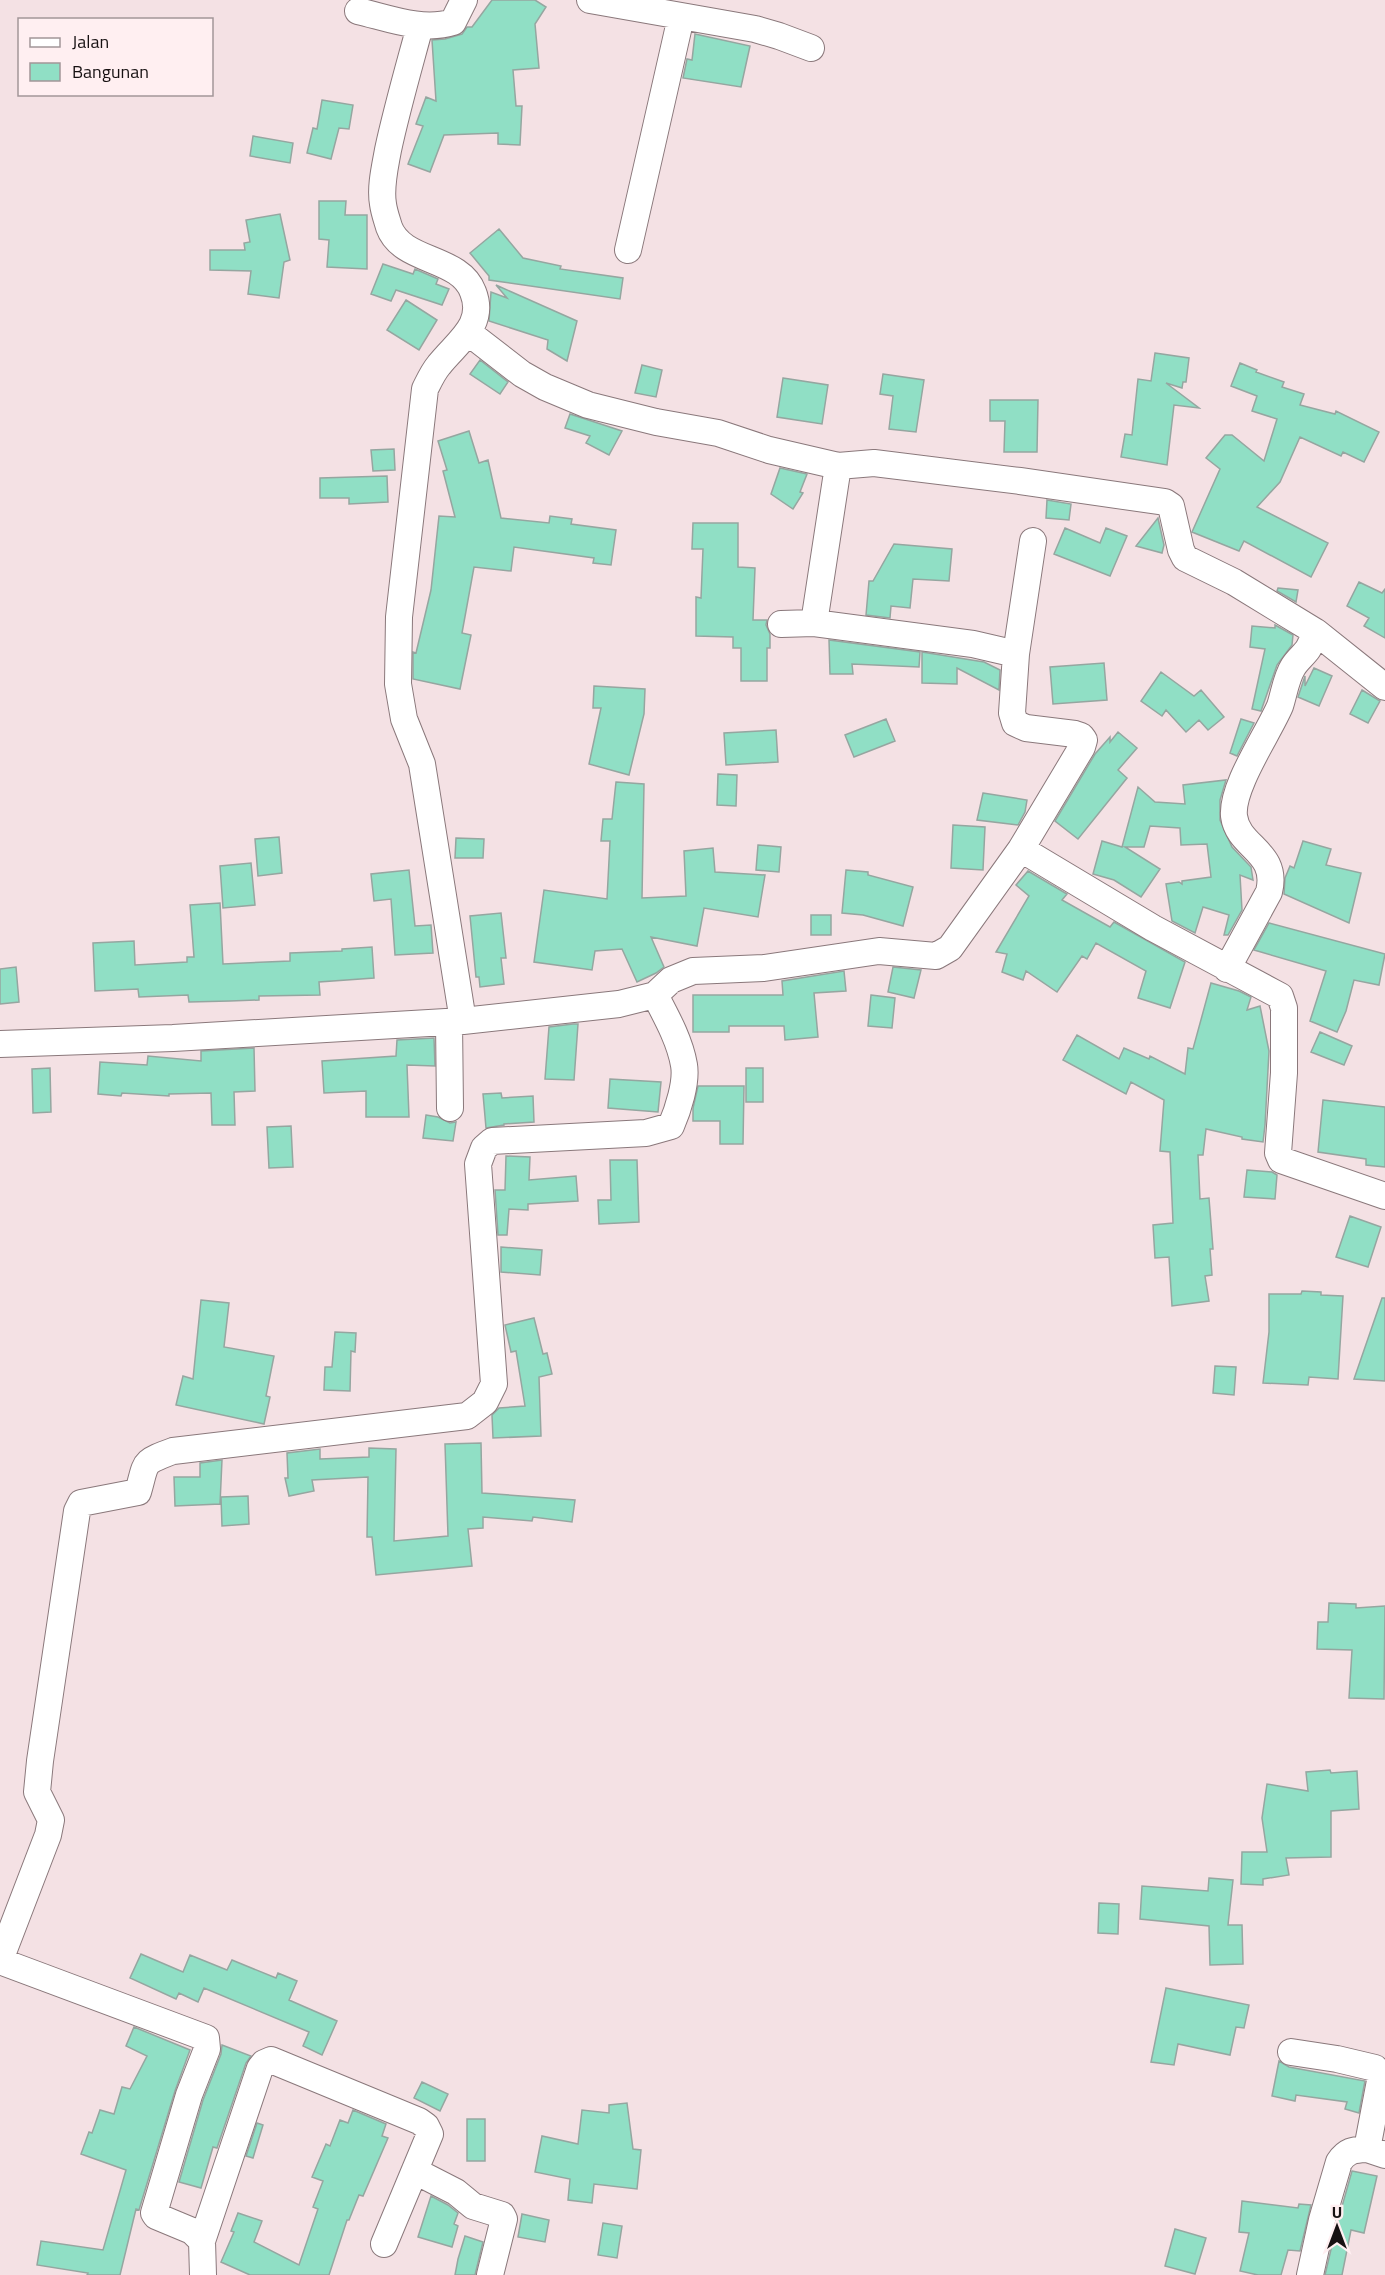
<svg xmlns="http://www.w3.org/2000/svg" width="1385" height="2275" viewBox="0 0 1385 2275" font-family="'Titillium Web',sans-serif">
  <rect width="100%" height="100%" fill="#f4e1e4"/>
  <path fill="#90dfc5" stroke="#95a6a0" stroke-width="1.5" d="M 492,0 L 535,0 L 546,7 L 535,24 L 539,68 L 513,70 L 516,106 L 522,106 L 520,145 L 498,144 L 498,133 L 444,135 L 430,172 L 408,164 L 423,126 L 416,124 L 426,97 L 436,101 L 432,40 L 445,39 L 462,34 L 467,27 L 472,27 Z
    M 695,34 L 750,46 L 741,87 L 683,78 L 687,59 L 692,60 Z
    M 322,100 L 353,105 L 349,129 L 339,128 L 331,159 L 307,153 L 313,128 L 317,129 Z
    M 253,136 L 293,143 L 290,163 L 250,156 Z
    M 319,201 L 346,201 L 345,215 L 367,215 L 367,269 L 327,267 L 329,240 L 319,239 Z
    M 280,214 L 290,260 L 284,262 L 279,298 L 248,294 L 251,271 L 210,270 L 210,250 L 245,250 L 244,243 L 250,242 L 246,220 Z
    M 499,229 L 523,258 L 561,266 L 560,269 L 623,278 L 620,299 L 489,280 L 489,276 L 470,253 Z
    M 383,264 L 413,274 L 415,269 L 438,279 L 436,284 L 449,289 L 442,305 L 396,290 L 391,301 L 371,294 Z
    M 496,285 L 577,321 L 567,361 L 547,349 L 548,340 L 489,321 L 491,292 L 507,298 Z
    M 406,300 L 437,320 L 419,350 L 387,330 Z
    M 1155,353 L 1189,358 L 1186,382 L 1183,382 L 1182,388 L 1166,383 L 1199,408 L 1174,405 L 1167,465 L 1121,457 L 1125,434 L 1132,435 L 1138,379 L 1151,381 Z
    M 480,360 L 508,382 L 500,394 L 470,374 Z
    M 1240,363 L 1257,370 L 1256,372 L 1284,382 L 1282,387 L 1304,394 L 1300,405 L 1335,414 L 1336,411 L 1379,432 L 1364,462 L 1343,452 L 1341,456 L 1300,437 L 1280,482 L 1257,507 L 1328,543 L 1311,577 L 1244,541 L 1239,551 L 1192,532 L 1220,469 L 1206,458 L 1225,435 L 1232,435 L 1264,461 L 1277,419 L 1252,411 L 1257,396 L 1231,386 Z
    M 642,365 L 662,370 L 656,397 L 635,393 Z
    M 883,374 L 924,380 L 916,432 L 889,429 L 893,396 L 880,394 Z
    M 783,378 L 828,385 L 822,424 L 777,417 Z
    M 990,400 L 1038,400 L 1037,452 L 1004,452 L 1005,421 L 990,421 Z
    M 570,414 L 622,431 L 609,455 L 586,443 L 590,436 L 565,428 Z
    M 469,431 L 479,463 L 488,460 L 501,518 L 549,523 L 550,516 L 572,519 L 571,524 L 616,530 L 611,565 L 593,563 L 594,558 L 514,547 L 511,571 L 474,567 L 462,633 L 471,635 L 460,689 L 413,679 L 413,652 L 416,653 L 431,590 L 439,516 L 455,517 L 443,471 L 447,470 L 438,441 Z
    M 394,449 L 395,470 L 373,471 L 371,450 Z
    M 780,468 L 807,474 L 800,492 L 803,493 L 793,509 L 771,494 Z
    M 387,476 L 388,502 L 349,504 L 349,498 L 320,498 L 320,478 Z
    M 1047,500 L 1071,504 L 1069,520 L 1046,518 Z
    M 1158,518 L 1164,545 L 1162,553 L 1136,546 Z
    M 693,523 L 738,523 L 738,567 L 755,568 L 753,620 L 767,620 L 766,625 L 770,634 L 770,648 L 767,648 L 767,681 L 741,681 L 741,648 L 733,648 L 733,637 L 696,636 L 696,597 L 701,598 L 703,549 L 692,549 Z
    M 1065,528 L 1100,543 L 1106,528 L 1127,536 L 1110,576 L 1054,554 Z
    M 894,544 L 952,549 L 949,581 L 913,579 L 910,608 L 891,606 L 890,618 L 866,615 L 869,581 L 873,581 Z
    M 1359,582 L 1382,593 L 1385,589 L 1385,638 L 1364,626 L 1369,618 L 1347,606 Z
    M 1278,588 L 1298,590 L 1296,602 L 1277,591 Z
    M 1275,625 L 1293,635 L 1292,645 L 1277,665 L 1261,711 L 1252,709 L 1265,649 L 1250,647 L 1252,626 L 1275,628 Z
    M 829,640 L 920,652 L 919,667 L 852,664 L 853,674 L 830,674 Z
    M 922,652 L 984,662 L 1000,670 L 999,690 L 957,668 L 957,684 L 922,683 Z
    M 1104,663 L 1107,700 L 1053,704 L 1050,667 Z
    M 1314,668 L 1332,676 L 1319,706 L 1298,697 L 1305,676 L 1305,686 Z
    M 1161,672 L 1194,696 L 1201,690 L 1224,717 L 1208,730 L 1199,720 L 1186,732 L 1166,710 L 1162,716 L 1141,701 Z
    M 594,686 L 645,689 L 644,714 L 629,775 L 589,764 L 601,708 L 593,708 Z
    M 1362,690 L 1380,701 L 1368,723 L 1350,714 Z
    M 886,719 L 895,741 L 854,757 L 845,735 Z
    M 1241,719 L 1254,723 L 1237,756 L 1230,753 Z
    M 776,730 L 778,762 L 726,765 L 724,733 Z
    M 1118,732 L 1137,748 L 1118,770 L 1127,778 L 1078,839 L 1055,821 L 1095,754 L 1110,737 L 1110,742 Z
    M 718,774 L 737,775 L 736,806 L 717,805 Z
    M 1226,780 L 1220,800 L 1220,820 L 1232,847 L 1251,867 L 1253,880 L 1240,875 L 1242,910 L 1228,935 L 1224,935 L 1229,915 L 1203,907 L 1195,933 L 1172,921 L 1166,884 L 1179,882 L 1182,884 L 1182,881 L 1211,877 L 1207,844 L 1181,845 L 1180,828 L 1150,826 L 1144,847 L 1125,847 L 1160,869 L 1141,897 L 1114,880 L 1093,874 L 1102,841 L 1122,847 L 1138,787 L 1155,802 L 1185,804 L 1183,785 Z
    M 616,782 L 644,784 L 642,898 L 686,896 L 684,851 L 713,848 L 715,872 L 765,875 L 758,917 L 704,908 L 697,946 L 651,937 L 664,967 L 656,973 L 637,982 L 622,949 L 595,951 L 592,970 L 534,962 L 544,890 L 607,899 L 610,841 L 601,841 L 603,819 L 612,819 Z
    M 983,793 L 1027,800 L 1025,812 L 1018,825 L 977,820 Z
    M 953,825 L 985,827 L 983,870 L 951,868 Z
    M 279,837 L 282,873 L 258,876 L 255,839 Z
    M 456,838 L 484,839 L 483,858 L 455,858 Z
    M 1303,841 L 1331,849 L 1326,865 L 1361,873 L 1349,923 L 1284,894 L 1285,878 L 1290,866 L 1294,868 Z
    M 758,845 L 781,847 L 779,872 L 756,870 Z
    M 251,863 L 255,905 L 223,908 L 220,866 Z
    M 409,870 L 415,926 L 431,925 L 433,953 L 395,955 L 391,899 L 374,901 L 371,874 Z
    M 846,870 L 868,872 L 868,875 L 913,887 L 903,926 L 863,915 L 842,913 Z
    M 1028,871 L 1067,894 L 1062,900 L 1110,927 L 1114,922 L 1185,962 L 1170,1008 L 1138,998 L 1146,971 L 1096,943 L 1087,959 L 1082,956 L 1057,992 L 1026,971 L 1023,980 L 1002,972 L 1007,954 L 996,952 L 1029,896 L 1016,885 Z
    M 220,903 L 223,964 L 290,961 L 290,953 L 342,951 L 342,949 L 372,947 L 374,978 L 319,982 L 320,995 L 259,996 L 259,1000 L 230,1001 L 189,1002 L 188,995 L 139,997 L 138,989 L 95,991 L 93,943 L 134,941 L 135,965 L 187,962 L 187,957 L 194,957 L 190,905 Z
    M 501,913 L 506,958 L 501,958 L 504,984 L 480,987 L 479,977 L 476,977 L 470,916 Z
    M 811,915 L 831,915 L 831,935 L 811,935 Z
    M 1269,923 L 1385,954 L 1379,985 L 1354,980 L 1346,1011 L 1337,1032 L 1310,1021 L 1326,971 L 1254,950 Z
    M 16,967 L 19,1002 L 0,1004 L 0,969 Z
    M 893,967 L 921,970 L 914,998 L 888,992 Z
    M 844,971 L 846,991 L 814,993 L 818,1037 L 785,1040 L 784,1026 L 729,1026 L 729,1032 L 693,1032 L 693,995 L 783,995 L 782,981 Z
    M 1211,983 L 1239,991 L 1251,997 L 1247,1010 L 1260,1006 L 1269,1051 L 1265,1125 L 1263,1142 L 1242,1139 L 1242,1137 L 1206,1129 L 1203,1155 L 1198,1155 L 1200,1199 L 1209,1198 L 1213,1249 L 1210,1249 L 1212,1275 L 1205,1276 L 1209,1301 L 1172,1306 L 1169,1257 L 1155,1258 L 1153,1225 L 1173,1223 L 1170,1152 L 1160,1151 L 1164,1100 L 1131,1082 L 1126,1094 L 1063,1060 L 1077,1035 L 1119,1059 L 1124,1048 L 1149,1059 L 1150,1056 L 1185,1074 L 1188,1048 L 1193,1049 Z
    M 871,995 L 895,998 L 892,1028 L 868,1026 Z
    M 573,1024 L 578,1024 L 574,1080 L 545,1079 L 549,1027 Z
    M 1320,1032 L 1352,1046 L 1344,1065 L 1311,1052 Z
    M 434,1038 L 435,1066 L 407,1065 L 409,1117 L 366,1117 L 366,1091 L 324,1093 L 322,1061 L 396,1056 L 397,1040 Z
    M 254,1048 L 255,1091 L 234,1092 L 235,1125 L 212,1125 L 211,1093 L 169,1094 L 169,1096 L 122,1093 L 121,1096 L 98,1094 L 100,1062 L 147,1065 L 148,1056 L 201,1061 L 201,1051 Z
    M 50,1068 L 51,1112 L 33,1113 L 32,1069 Z
    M 746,1068 L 763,1068 L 763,1102 L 746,1102 Z
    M 610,1079 L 661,1082 L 658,1112 L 608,1108 Z
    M 698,1086 L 744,1086 L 743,1144 L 720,1144 L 720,1121 L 693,1121 L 693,1108 Z
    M 501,1093 L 502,1098 L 533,1096 L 534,1122 L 504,1124 L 504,1125 L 486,1128 L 483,1094 Z
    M 1323,1100 L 1385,1107 L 1385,1167 L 1366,1165 L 1366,1159 L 1318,1152 Z
    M 426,1115 L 438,1117 L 450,1123 L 456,1122 L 453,1141 L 423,1138 Z
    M 291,1126 L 293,1167 L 269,1168 L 267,1127 Z
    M 506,1156 L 530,1157 L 529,1180 L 576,1176 L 578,1201 L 528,1204 L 528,1210 L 509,1209 L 507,1235 L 498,1235 L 495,1190 L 505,1190 Z
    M 610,1160 L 637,1160 L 639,1222 L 599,1224 L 598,1200 L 611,1200 Z
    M 1247,1170 L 1272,1172 L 1277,1175 L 1275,1199 L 1244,1197 Z
    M 1350,1216 L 1381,1227 L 1368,1267 L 1336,1257 Z
    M 501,1247 L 542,1250 L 540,1275 L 501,1272 Z
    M 1302,1291 L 1321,1292 L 1321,1295 L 1343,1296 L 1338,1379 L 1309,1377 L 1308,1385 L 1263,1383 L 1269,1332 L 1269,1294 L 1301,1294 Z
    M 1382,1298 L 1385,1298 L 1385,1381 L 1354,1379 Z
    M 201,1300 L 229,1303 L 224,1347 L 274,1356 L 266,1396 L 270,1397 L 264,1424 L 176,1405 L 183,1376 L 193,1379 Z
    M 534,1318 L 543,1354 L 547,1353 L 552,1374 L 539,1377 L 541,1436 L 493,1438 L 492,1415 L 499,1408 L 525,1406 L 516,1351 L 511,1352 L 505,1325 Z
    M 335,1332 L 356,1333 L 355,1352 L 351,1351 L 350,1391 L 324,1390 L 325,1367 L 332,1367 Z
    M 1215,1366 L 1236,1367 L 1234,1395 L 1213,1393 Z
    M 481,1443 L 482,1493 L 575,1500 L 572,1522 L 533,1517 L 532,1521 L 483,1517 L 483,1528 L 468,1529 L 472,1566 L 376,1575 L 372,1537 L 367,1537 L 368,1477 L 312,1480 L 314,1491 L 289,1496 L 285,1478 L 288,1478 L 287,1453 L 320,1449 L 320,1459 L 369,1457 L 369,1448 L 396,1449 L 394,1541 L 448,1536 L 445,1444 Z
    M 222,1460 L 220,1504 L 175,1506 L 174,1477 L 200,1477 L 200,1463 Z
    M 248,1496 L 249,1524 L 222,1526 L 221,1497 Z
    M 1329,1603 L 1356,1604 L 1356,1608 L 1385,1606 L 1384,1699 L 1349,1698 L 1352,1650 L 1317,1649 L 1318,1622 L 1328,1622 Z
    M 1330,1770 L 1331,1773 L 1357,1771 L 1359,1809 L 1331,1811 L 1331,1857 L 1286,1858 L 1289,1875 L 1263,1879 L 1263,1885 L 1241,1884 L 1242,1852 L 1267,1852 L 1262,1818 L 1267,1784 L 1308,1791 L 1306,1772 Z
    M 1209,1878 L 1233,1880 L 1228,1925 L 1242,1925 L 1243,1964 L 1210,1965 L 1209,1926 L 1140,1919 L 1142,1886 L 1208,1891 Z
    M 1099,1903 L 1119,1904 L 1118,1934 L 1098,1933 Z
    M 141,1954 L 183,1972 L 190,1955 L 227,1970 L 232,1960 L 276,1978 L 278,1973 L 297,1981 L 289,2000 L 337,2021 L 322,2055 L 303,2046 L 309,2032 L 204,1988 L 198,2002 L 179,1993 L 176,1999 L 130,1978 Z
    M 1166,1988 L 1249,2005 L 1244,2028 L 1236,2027 L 1230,2055 L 1178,2044 L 1174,2065 L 1151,2062 Z
    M 134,2027 L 190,2050 L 175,2091 L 139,2210 L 136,2209 L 120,2275 L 87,2275 L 88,2273 L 37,2265 L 41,2241 L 103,2250 L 126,2170 L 81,2154 L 89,2132 L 92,2133 L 100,2110 L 114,2114 L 122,2087 L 130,2089 L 147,2056 L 126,2046 Z
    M 222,2045 L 251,2056 L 246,2063 L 217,2148 L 213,2147 L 201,2188 L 179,2182 L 203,2100 L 221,2054 Z
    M 1279,2061 L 1289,2067 L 1365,2081 L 1359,2113 L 1345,2109 L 1347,2102 L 1296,2095 L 1295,2101 L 1272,2096 Z
    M 422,2082 L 448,2094 L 440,2111 L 414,2098 Z
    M 627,2103 L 633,2149 L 641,2150 L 637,2189 L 594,2184 L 592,2203 L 568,2200 L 570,2179 L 535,2172 L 542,2136 L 578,2144 L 582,2110 L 609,2113 L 609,2105 Z
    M 353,2110 L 386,2124 L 382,2136 L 388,2138 L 363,2196 L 359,2195 L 349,2220 L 347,2220 L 329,2275 L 250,2275 L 221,2262 L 234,2232 L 231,2231 L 238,2213 L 262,2221 L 254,2242 L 299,2265 L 318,2209 L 313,2207 L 323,2181 L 312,2177 L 326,2144 L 330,2146 L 340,2120 L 348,2123 Z
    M 467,2119 L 485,2119 L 485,2161 L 467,2161 Z
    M 257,2123 L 263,2125 L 253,2158 L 246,2156 Z
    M 1352,2171 L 1377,2176 L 1364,2233 L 1351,2230 L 1342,2275 L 1325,2275 L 1337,2224 Z
    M 431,2196 L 448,2205 L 458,2213 L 454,2224 L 458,2226 L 452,2247 L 418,2237 Z
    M 1242,2201 L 1298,2208 L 1299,2204 L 1311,2205 L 1300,2251 L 1288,2250 L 1281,2275 L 1258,2275 L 1240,2271 L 1249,2233 L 1239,2232 Z
    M 522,2214 L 549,2220 L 545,2242 L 518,2237 Z
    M 603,2223 L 622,2226 L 617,2258 L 598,2255 Z
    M 1175,2229 L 1206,2238 L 1195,2274 L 1165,2266 Z
    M 465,2236 L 483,2242 L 475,2275 L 455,2275 L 458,2259 Z"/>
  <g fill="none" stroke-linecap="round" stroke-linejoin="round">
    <defs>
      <path id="minor" d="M 590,0 L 755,29 L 779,36 L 811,48
        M 358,11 C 388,18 423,32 453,22 L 464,0
        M 420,26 C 409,67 397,108 388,150 C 385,167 380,187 383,204 C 384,212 387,220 389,227 C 402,263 460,256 473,292 C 486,325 457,342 439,365 C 433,372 429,381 425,389 L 399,617 L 398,684 L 404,719 L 422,764 L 463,1021
        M 628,250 L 681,17
        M 469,333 L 522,374 L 545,387 L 588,405 L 656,422 L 718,433 L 769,450 L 838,466 L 874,463 L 1020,481 L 1165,502 L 1171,506 L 1181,550 L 1185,558 L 1234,582 L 1316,632
        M 814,623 L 838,466
        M 1016,654 L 1033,541
        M 1021,849 L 1153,928 L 1280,996 L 1284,1008 L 1284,1073 L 1278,1153 L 1281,1160 L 1385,1196
        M 1227,969 L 1269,892 C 1279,851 1238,848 1234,816 C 1231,787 1268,734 1280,706 C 1284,694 1286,678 1293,667 C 1297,660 1304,655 1308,649 C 1311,644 1313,638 1316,632 L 1385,687
        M 449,1022 L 450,1108
        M 0,1044 L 173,1038 L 463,1021 L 619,1004 L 655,995 L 671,980 L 693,971 L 764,968 L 879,951 L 936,956 L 950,948 L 1021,849 L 1082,747 L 1084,740 L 1081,736 L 1075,734 L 1026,728 L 1015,723 L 1012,713 L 1016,654 L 973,644 L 814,623 L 781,624
        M 0,1960 L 48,1835 L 51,1820 L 37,1792 L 40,1761 L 77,1511 L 81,1503 L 138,1492 C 147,1461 141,1463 173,1451 L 467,1416 L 485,1402 L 494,1384 L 478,1164 L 484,1148 L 492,1141 L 646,1133 L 671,1126 C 678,1110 687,1082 684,1065 C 680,1041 666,1016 655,995
        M 0,1961 L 206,2038 L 207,2049 L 189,2095 L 154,2213 L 156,2216 L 192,2231 L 202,2241 L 203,2275
        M 1291,2052 L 1337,2059 L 1375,2068 L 1380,2076 L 1380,2081 L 1367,2149 L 1385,2155
        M 415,2171 L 456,2192 L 473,2206 L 502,2215 L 504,2219 L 490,2275
        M 202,2241 L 260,2068 L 264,2063 L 271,2060 L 419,2121 L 426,2126 L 430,2134 L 384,2244
        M 1310,2275 L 1322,2220 L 1339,2162 C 1347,2150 1354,2150 1367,2149"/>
    </defs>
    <use href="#minor" stroke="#8a787b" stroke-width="28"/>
    <use href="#minor" stroke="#fff" stroke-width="26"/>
  </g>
  <rect x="18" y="18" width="195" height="78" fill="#ffeff1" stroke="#a29698" stroke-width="1.5"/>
  <rect x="30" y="38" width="30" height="9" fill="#ffffff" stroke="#a29698" stroke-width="1.5"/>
  <text x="72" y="48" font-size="18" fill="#171112">Jalan</text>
  <rect x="30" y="63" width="30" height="18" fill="#90dfc5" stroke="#a29698" stroke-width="1.5"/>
  <text x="72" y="78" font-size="18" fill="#171112">Bangunan</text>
  <g transform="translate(1337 2227)" stroke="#ffeff1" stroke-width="4.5" paint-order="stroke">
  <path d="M0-4.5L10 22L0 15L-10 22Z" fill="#171112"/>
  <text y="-9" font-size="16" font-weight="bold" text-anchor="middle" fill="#171112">U</text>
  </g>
</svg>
